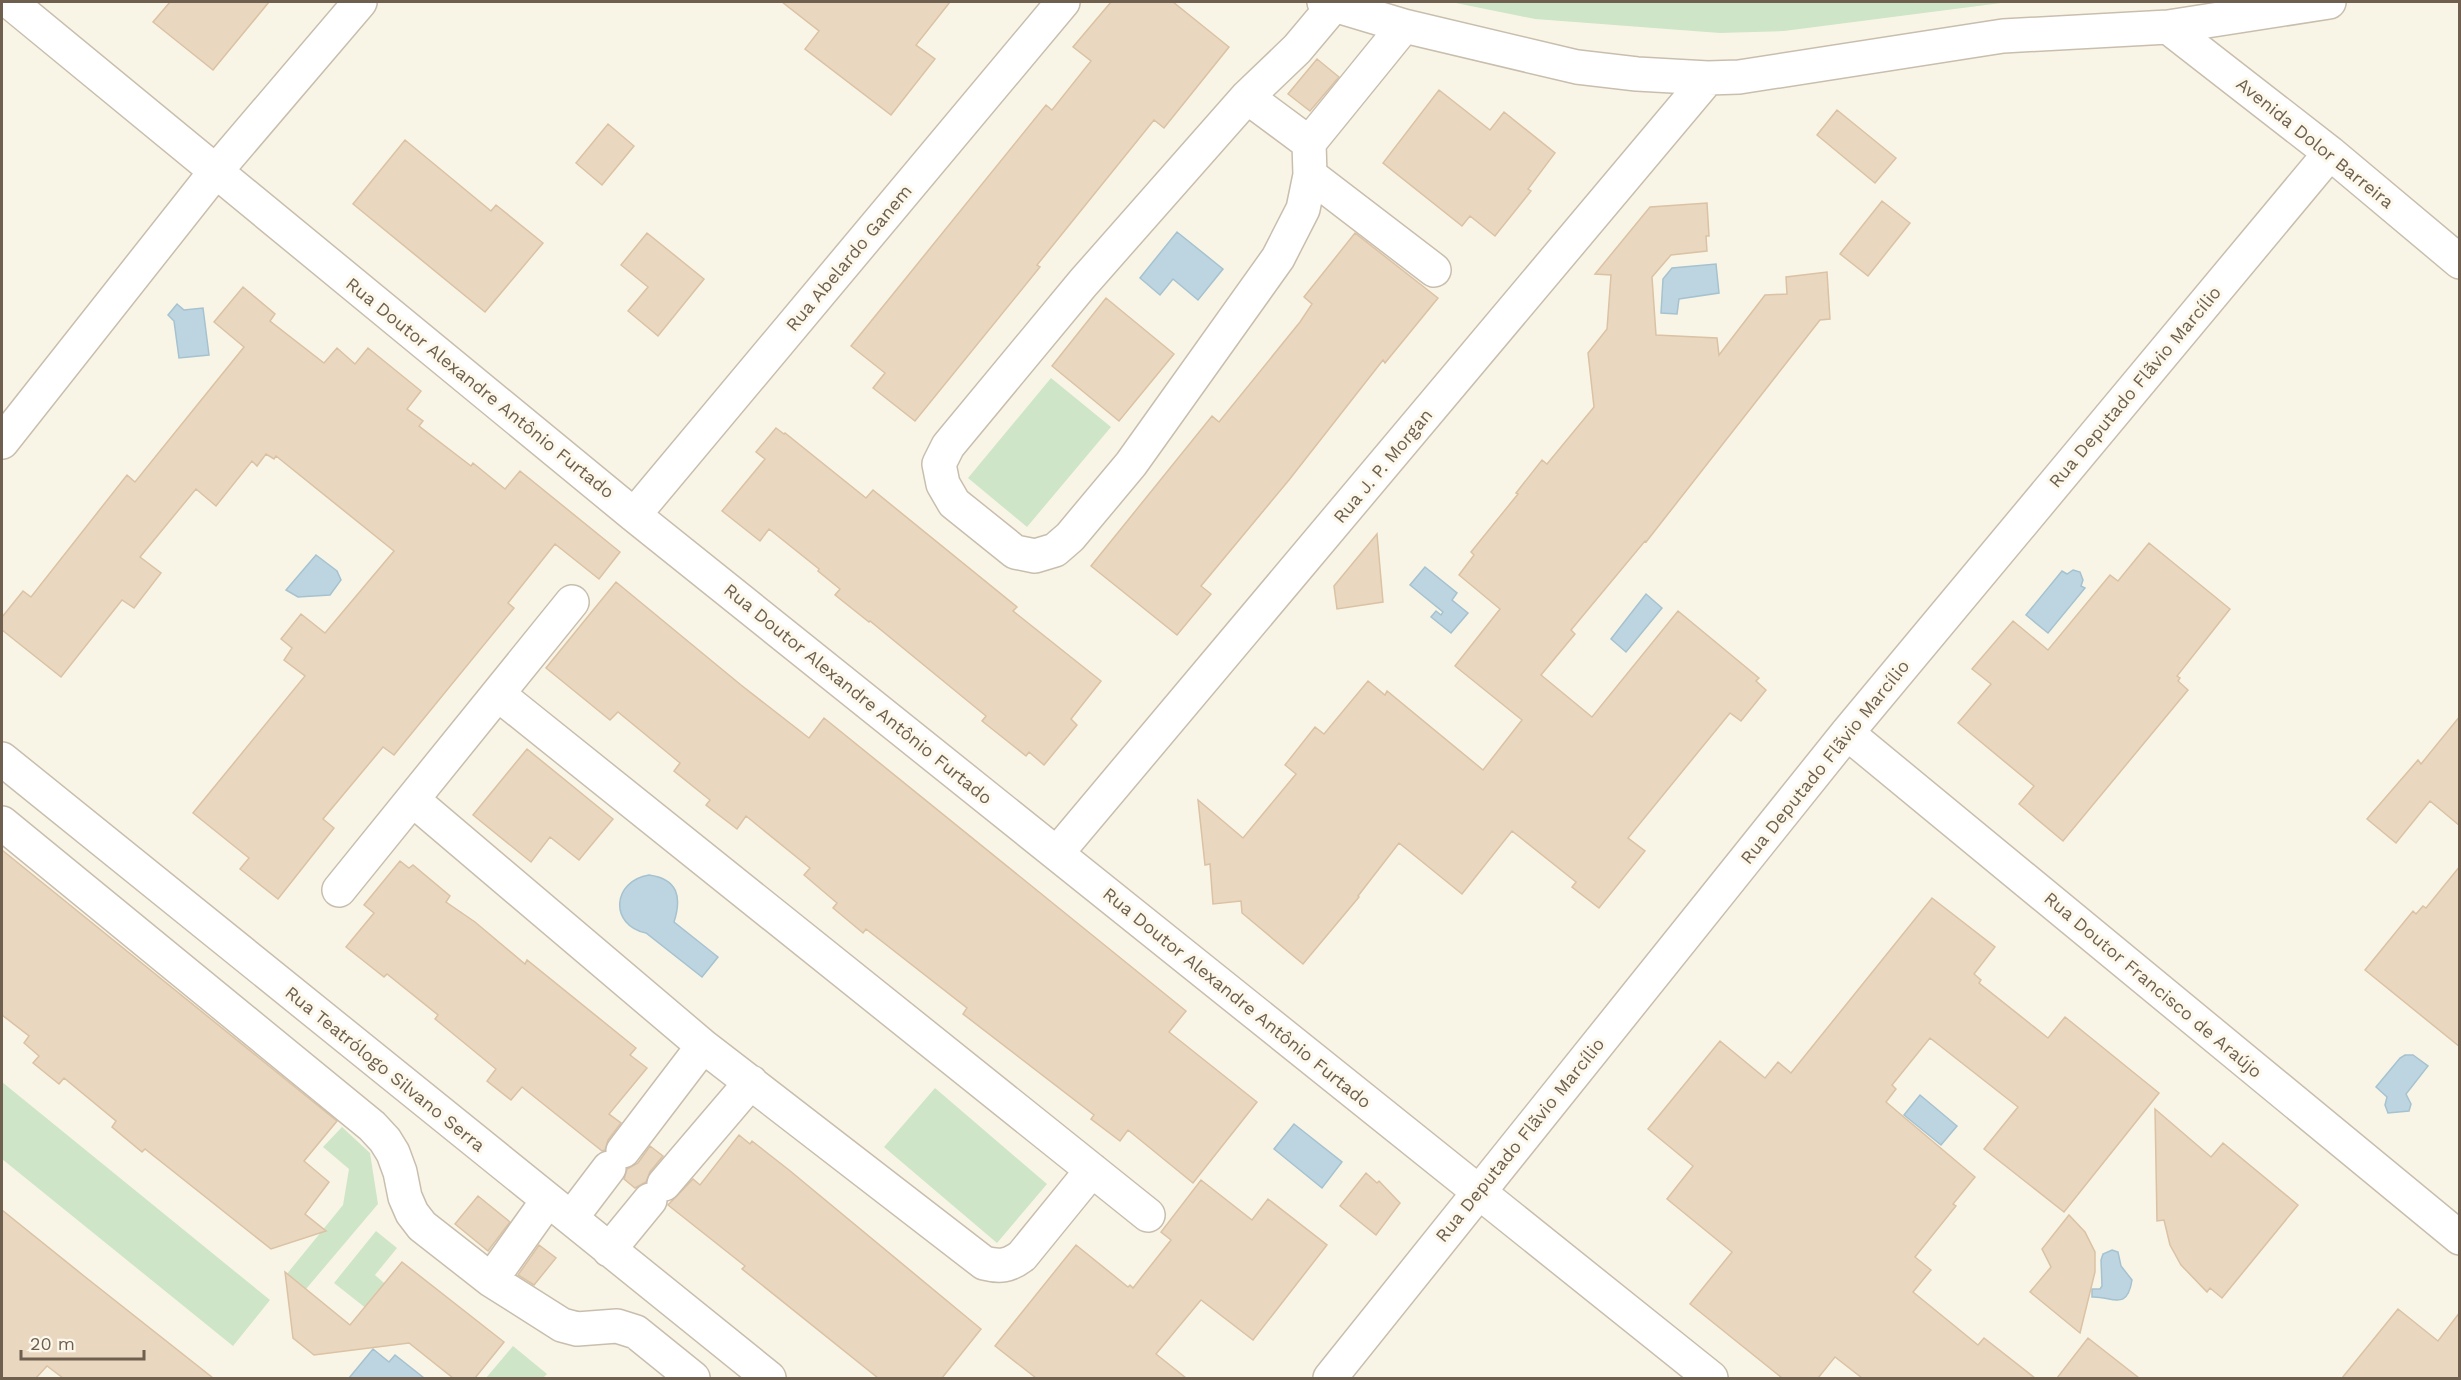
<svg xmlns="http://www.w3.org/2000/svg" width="2461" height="1380" viewBox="0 0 2461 1380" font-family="'Work Sans',sans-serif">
  <rect width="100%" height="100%" fill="#f9f5e6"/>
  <path fill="#cee5c7" d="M 1451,2 L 2009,2 L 1784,31 L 1720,33 L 1535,19 Z
    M 1051,378 L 1111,427 L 1027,527 L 968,478 Z
    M 2,1082 L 270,1300 L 233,1346 L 2,1159 Z
    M 935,1088 L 1047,1184 L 997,1243 L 884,1147 Z
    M 342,1127 L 370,1153 L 378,1204 L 306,1289 L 286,1275 L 343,1205 L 349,1169 L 323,1147 Z
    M 376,1231 L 397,1248 L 375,1275 L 391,1289 L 372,1313 L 334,1283 Z
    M 513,1346 L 547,1374 L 543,1378 L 486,1378 Z"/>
  <path fill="#bdd5e0" stroke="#a5c2d0" stroke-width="1.5" d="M 1177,232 L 1223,269 L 1198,300 L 1173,279 L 1160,295 L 1140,278 Z
    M 1716,264 L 1719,293 L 1679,299 L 1677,314 L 1661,313 L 1663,279 L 1672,268 Z
    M 177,304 L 184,310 L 203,308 L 209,355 L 179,358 L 174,321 L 168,315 Z
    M 316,555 L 337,571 L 341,580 L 330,595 L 298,597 L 286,590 Z
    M 1425,567 L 1457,593 L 1452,600 L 1468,613 L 1451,633 L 1431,617 L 1436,611 L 1441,615 L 1443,612 L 1410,585 Z
    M 2073,570 L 2080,572 L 2083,580 L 2081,586 L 2085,588 L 2048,633 L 2026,615 L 2062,571 L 2067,574 Z
    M 1646,594 L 1662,608 L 1626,652 L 1611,639 Z
    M 649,875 C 678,879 682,897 674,922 L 718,957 L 702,977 L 646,933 C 609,925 612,881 649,875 Z
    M 2405,1055 L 2413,1055 L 2428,1066 L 2406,1094 L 2411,1104 L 2409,1111 L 2388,1113 L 2385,1105 L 2387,1097 L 2376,1087 L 2400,1058 Z
    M 1920,1095 L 1957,1126 L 1941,1145 L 1904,1115 Z
    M 1294,1124 L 1342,1162 L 1322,1188 L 1274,1149 Z
    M 2112,1250 L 2118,1252 L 2121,1266 L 2132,1280 C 2127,1312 2112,1296 2092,1297 L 2092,1289 L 2100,1289 L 2102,1286 L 2101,1260 L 2103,1254 Z
    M 373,1349 L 389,1362 L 395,1355 L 424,1378 L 349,1378 Z"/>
  <path fill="#e9d7bf" stroke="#dbc2a4" stroke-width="1.5" d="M 170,2 L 269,2 L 213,70 L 153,22 Z
    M 782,2 L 950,2 L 916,45 L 935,59 L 891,115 L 805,49 L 819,31 Z
    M 1111,2 L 1173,2 L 1229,47 L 1164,128 L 1154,120 L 1037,265 L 1040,267 L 915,421 L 873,388 L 885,373 L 851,346 L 1046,105 L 1052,110 L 1091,61 L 1073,47 Z
    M 1317,59 L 1339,77 L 1310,111 L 1288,94 Z
    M 1439,90 L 1490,130 L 1504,112 L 1555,153 L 1528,189 L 1531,191 L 1495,236 L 1470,216 L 1462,226 L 1383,163 Z
    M 1837,110 L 1896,158 L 1875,183 L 1817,135 Z
    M 608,124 L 634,146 L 602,185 L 576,163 Z
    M 405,140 L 491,211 L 496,205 L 543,243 L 485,312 L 353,204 Z
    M 1882,201 L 1910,223 L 1868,276 L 1840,254 Z
    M 1707,203 L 1709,236 L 1706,236 L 1707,251 L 1671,255 L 1652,277 L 1656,335 L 1717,338 L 1719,355 L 1765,295 L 1787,294 L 1786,277 L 1827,272 L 1830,319 L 1820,320 L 1646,542 L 1645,541 L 1571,630 L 1575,634 L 1541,675 L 1592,717 L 1678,611 L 1759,678 L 1756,681 L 1766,690 L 1741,721 L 1730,713 L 1628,838 L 1645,851 L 1599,908 L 1572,887 L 1576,882 L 1512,831 L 1462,894 L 1399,843 L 1358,896 L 1359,897 L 1303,964 L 1242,913 L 1241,901 L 1213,904 L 1210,864 L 1205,865 L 1198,800 L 1243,838 L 1296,774 L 1285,765 L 1315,727 L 1324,734 L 1368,681 L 1385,695 L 1387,691 L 1483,770 L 1522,720 L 1455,666 L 1500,609 L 1459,575 L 1474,555 L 1471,552 L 1518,494 L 1516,493 L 1542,460 L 1547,464 L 1594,407 L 1588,353 L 1607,329 L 1611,275 L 1595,274 L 1650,207 Z
    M 647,233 L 704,279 L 658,336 L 628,311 L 648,287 L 621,265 Z
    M 1355,233 L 1438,298 L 1385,363 L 1383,360 L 1289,480 L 1201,586 L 1211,594 L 1177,635 L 1091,566 L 1212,416 L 1219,422 L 1300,322 L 1312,304 L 1304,297 Z
    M 243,287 L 275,314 L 270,321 L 324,363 L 337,348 L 355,364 L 368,348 L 421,391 L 407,409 L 423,421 L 419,426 L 471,466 L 473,463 L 505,489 L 520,471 L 620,552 L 599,579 L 555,544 L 508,603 L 514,608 L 394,755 L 383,747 L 323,819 L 334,828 L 278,899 L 240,869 L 249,858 L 193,813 L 305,676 L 284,660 L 292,648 L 281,639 L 301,614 L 325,633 L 394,551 L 276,456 L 274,459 L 266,454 L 257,466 L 252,461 L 216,506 L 196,489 L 140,557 L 161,573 L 134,608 L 122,600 L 61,677 L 2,630 L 2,617 L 23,591 L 31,597 L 127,475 L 135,482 L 244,347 L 214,322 Z
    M 1106,298 L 1174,354 L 1119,421 L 1052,366 Z
    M 776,428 L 784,434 L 785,433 L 866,498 L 873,490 L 1017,607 L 1013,611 L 1101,681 L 1071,719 L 1077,725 L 1044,765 L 1029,752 L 1026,756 L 982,721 L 986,716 L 870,621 L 869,622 L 835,595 L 840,589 L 818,571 L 819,569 L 769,529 L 760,541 L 722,511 L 765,459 L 756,452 Z
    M 1377,534 L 1383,602 L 1337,609 L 1334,586 Z
    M 2149,543 L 2230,609 L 2177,676 L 2180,678 L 2178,681 L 2188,690 L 2063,841 L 2019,804 L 2034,786 L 1958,723 L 1991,684 L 1972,669 L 2013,621 L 2048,650 L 2110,575 L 2118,581 Z
    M 616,582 L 741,685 L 809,738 L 824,718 L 1186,1011 L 1169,1032 L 1257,1102 L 1193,1183 L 1128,1130 L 1120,1141 L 1091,1119 L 1094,1115 L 963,1014 L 967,1008 L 866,929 L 863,933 L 833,908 L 837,903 L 804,875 L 810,868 L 746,816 L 737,829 L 706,805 L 710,800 L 674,771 L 680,763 L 618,712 L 610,720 L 546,668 Z
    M 2460,716 L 2460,826 L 2430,801 L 2396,843 L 2367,819 L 2418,760 L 2421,764 Z
    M 527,749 L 613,819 L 579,860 L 550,837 L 531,862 L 473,815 Z
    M 2,850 L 337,1121 L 304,1161 L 329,1182 L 305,1214 L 326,1231 L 271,1249 L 145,1149 L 142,1152 L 112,1127 L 116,1121 L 64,1078 L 59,1084 L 33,1063 L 39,1056 L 24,1043 L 29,1036 L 2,1015 Z
    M 400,861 L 409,868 L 413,865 L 450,896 L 446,902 L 475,922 L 525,964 L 527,960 L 636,1048 L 630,1055 L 647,1068 L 609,1114 L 621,1123 L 608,1140 L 605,1150 L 602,1151 L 522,1087 L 511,1100 L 487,1081 L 496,1069 L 435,1019 L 438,1015 L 387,974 L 384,977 L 346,947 L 374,913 L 364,905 Z
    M 2460,866 L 2460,1047 L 2365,970 L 2413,911 L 2416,914 L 2423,906 L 2426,908 Z
    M 1932,898 L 1995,947 L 1974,974 L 1981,980 L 1979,983 L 2048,1038 L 2065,1017 L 2159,1093 L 2064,1212 L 1984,1149 L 2018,1107 L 1930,1038 L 1892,1085 L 1896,1089 L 1886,1102 L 1975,1177 L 1953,1204 L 1956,1206 L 1915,1257 L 1931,1270 L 1913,1292 L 1978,1345 L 1984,1338 L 2035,1378 L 1862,1378 L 1835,1357 L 1818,1378 L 1782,1378 L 1690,1304 L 1732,1252 L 1667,1199 L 1693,1166 L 1648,1129 L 1720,1041 L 1765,1078 L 1778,1062 L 1791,1073 Z
    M 2155,1109 L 2211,1157 L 2223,1143 L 2298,1205 L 2222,1298 L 2210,1288 L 2207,1292 L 2181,1265 L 2170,1245 L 2164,1220 L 2157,1221 Z
    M 739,1135 L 750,1144 L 752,1141 L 789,1170 L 981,1329 L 942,1378 L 878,1378 L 742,1269 L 745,1266 L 668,1205 L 693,1179 L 700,1185 Z
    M 650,1146 L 663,1156 L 650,1172 L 646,1182 L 635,1188 L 624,1179 L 627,1169 L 638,1163 Z
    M 1366,1173 L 1377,1183 L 1379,1181 L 1400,1203 L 1376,1235 L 1340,1206 Z
    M 1201,1180 L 1252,1220 L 1268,1199 L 1327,1245 L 1253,1340 L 1201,1300 L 1156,1354 L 1186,1378 L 1036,1378 L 995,1346 L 1076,1245 L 1128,1287 L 1130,1285 L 1133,1288 L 1171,1240 L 1161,1232 Z
    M 478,1196 L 510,1222 L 488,1251 L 455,1224 Z
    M 2,1210 L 84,1276 L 213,1378 L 63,1378 L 47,1366 L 36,1378 L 2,1378 Z
    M 2069,1215 L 2085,1232 L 2095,1252 L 2095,1272 L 2080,1333 L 2030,1292 L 2051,1267 L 2042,1249 Z
    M 539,1245 L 556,1258 L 534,1285 L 518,1275 Z
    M 402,1262 L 504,1342 L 475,1378 L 453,1378 L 409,1343 L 314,1355 L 293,1338 L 285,1272 L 350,1325 Z
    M 2398,1309 L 2438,1341 L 2460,1312 L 2460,1378 L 2342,1378 Z
    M 2088,1338 L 2139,1378 L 2057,1378 Z"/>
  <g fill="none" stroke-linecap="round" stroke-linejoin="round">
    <defs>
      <path id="minor" d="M 10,2 L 634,515 L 1711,1378
        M 1324,2 L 1404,26 L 1577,67 L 1637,74 L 1708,78 L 1739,77 L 2003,36 L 2168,27 L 2329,2
        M 1334,5 L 1297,49 L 1247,97 L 1083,283 L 948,446 L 939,464 L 943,484 L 954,503 L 1015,552 L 1035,556 L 1055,550 L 1070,537 L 1131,464 L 1278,258 L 1303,209 L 1310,175 L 1309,143 L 1404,26
        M 2168,27 L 2330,153 L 2460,262
        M 1247,97 L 1309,143
        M 1310,175 L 1434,270
        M 2,442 L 216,171 L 360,2
        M 634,515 L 1063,2
        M 499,695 L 1148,1215
        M 1847,733 L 2460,1238
        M 2,759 L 769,1378
        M 413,800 L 703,1046 L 984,1263 C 1000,1267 1009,1266 1022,1256 L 1092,1170
        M 2,823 L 372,1126 L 385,1140 L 393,1153 L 400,1172 L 405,1197 L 412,1213 L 422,1226 L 491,1280 L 562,1325 L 577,1329 L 617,1326 L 636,1332 L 693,1378
        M 1057,853 L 1708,78
        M 339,890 L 572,602
        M 623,1151 L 703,1046
        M 664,1184 L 751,1082
        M 571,1218 L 609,1168
        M 609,1250 L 650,1200
        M 491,1280 L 548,1200
        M 1330,1378 L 1847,733 L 2330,153"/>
    </defs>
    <use href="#minor" stroke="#c9beae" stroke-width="36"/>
    <use href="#minor" stroke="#fff" stroke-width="33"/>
  </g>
  <g text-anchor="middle" stroke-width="6" stroke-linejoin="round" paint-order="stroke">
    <g font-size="18" fill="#6f5f4e" stroke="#fcf9ec">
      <text transform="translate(2315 143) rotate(39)" y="6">Avenida Dolor Barreira</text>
      <text transform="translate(849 258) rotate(-50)" y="6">Rua Abelardo Ganem</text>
      <text transform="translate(2135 387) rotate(-50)" y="6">Rua Deputado Flãvio Marcílio</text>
      <text transform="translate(480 388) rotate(39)" y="6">Rua Doutor Alexandre Antônio Furtado</text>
      <text transform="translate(1383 466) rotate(-50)" y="6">Rua J. P. Morgan</text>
      <text transform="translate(858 694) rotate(39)" y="6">Rua Doutor Alexandre Antônio Furtado</text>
      <text transform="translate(1825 762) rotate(-51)" y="6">Rua Deputado Flãvio Marcílio</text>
      <text transform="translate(2153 985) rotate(40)" y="6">Rua Doutor Francisco de Araújo</text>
      <text transform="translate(1237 998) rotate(39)" y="6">Rua Doutor Alexandre Antônio Furtado</text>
      <text transform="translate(385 1069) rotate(39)" y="6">Rua Teatrólogo Silvano Serra</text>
      <text transform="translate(1520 1140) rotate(-51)" y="6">Rua Deputado Flãvio Marcílio</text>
    </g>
  </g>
  <rect width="2461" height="1380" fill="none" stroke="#6f5f4e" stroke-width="6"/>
  <path d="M21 1350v9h123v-9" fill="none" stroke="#6f5f4e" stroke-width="3"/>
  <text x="30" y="1350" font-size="18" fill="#6f5f4e" stroke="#fcf9ec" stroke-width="4.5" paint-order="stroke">20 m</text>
</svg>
